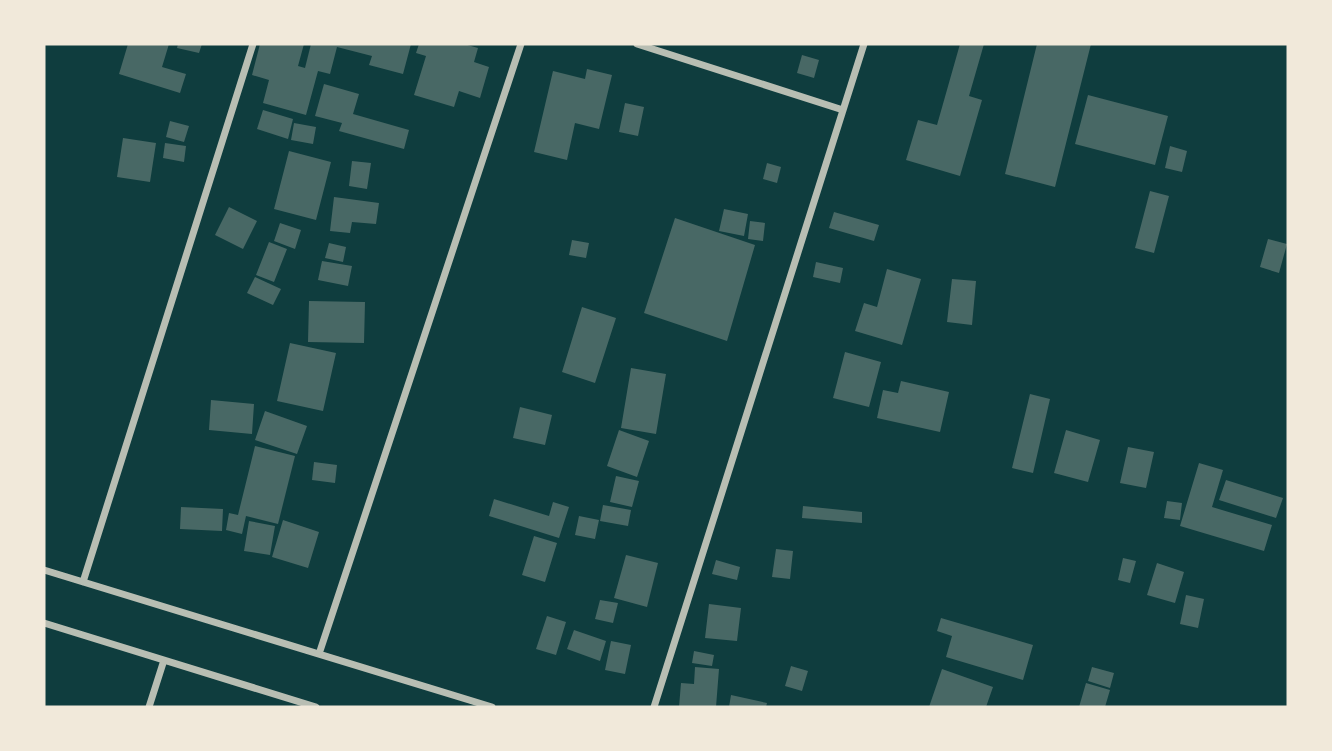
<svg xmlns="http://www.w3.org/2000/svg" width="1332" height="751" viewBox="0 0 1332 751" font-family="'PT Sans',sans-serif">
  <rect width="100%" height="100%" fill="#0f3d3e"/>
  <path fill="#486865" d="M 128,44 L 169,44 L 162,67 L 186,74 L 180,93 L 119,74 Z
    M 178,44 L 202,44 L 199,53 L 177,48 Z
    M 260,44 L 304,44 L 298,66 L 305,68 L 311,44 L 411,44 L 403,74 L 369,65 L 372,56 L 337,47 L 330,74 L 318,71 L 306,115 L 263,103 L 269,80 L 252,75 Z
    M 419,44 L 464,44 L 478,48 L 474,62 L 489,67 L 480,98 L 459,91 L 454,107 L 414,95 L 426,56 L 416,53 Z
    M 960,44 L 984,44 L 969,96 L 982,100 L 960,176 L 906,160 L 918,120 L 937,125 Z
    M 1037,44 L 1091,44 L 1055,187 L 1005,174 Z
    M 802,55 L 819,60 L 814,78 L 797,73 Z
    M 587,69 L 612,75 L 599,129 L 575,123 L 567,160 L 534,152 L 553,71 L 585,79 Z
    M 324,84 L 359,94 L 353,114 L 409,130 L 404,149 L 339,131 L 342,123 L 315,116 Z
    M 1088,95 L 1168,116 L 1155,165 L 1075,144 Z
    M 625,103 L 644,107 L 638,136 L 619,132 Z
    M 263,110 L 293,119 L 288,139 L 257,129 Z
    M 170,121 L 189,126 L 184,142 L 166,137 Z
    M 294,123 L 316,127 L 313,144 L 291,140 Z
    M 123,138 L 156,143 L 150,182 L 117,177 Z
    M 165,143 L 186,146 L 184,162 L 163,158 Z
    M 1170,146 L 1187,151 L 1182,172 L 1165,168 Z
    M 289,151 L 331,162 L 316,220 L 274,209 Z
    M 352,161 L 371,163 L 367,189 L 349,186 Z
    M 767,163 L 781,167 L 777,183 L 763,179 Z
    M 1150,191 L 1169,196 L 1154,253 L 1135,248 Z
    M 334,197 L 379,203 L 376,224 L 352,222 L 350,233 L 330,231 Z
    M 229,207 L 257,221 L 243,249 L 215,235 Z
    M 724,209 L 748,214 L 744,236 L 719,231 Z
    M 834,212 L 879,225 L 874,241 L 829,228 Z
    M 675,218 L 755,245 L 727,341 L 644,313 Z
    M 750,221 L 765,223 L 763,241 L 748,239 Z
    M 280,223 L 301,230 L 295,249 L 274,241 Z
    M 1268,239 L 1287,244 L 1279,273 L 1260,267 Z
    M 572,240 L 589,243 L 586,258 L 569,255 Z
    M 269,242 L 287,249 L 274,282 L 256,275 Z
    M 329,243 L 346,247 L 343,262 L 325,258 Z
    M 322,261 L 352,266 L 348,286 L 318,280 Z
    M 816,262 L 843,268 L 840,283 L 813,277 Z
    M 887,269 L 921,279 L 902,345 L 855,331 L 864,303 L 877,307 Z
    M 255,277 L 281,289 L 273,305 L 247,293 Z
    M 952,279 L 976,281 L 972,325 L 947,322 Z
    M 309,301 L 365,302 L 364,343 L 308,342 Z
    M 582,307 L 616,318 L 595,383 L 562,372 Z
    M 290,343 L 336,353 L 323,411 L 277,401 Z
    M 845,352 L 881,362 L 869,407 L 833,398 Z
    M 631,368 L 666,374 L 656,434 L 621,428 Z
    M 901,381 L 949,392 L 940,432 L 877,418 L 883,390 L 898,393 Z
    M 1030,394 L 1050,399 L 1033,473 L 1012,468 Z
    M 211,400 L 254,404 L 252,434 L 209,430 Z
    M 520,407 L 552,415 L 545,445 L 513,438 Z
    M 265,411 L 307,426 L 297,454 L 255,440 Z
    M 619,430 L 649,441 L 637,477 L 607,466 Z
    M 1066,430 L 1100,440 L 1088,482 L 1054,473 Z
    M 255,446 L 295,456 L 278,524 L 246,516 L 242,534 L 226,530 L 229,513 L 238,515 Z
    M 1128,447 L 1154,452 L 1146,488 L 1120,483 Z
    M 314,462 L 337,465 L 335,483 L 312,480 Z
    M 1199,463 L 1223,470 L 1212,507 L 1272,525 L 1264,551 L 1180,526 Z
    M 616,476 L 639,481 L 632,507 L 610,502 Z
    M 1226,480 L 1283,498 L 1276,518 L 1219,500 Z
    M 494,499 L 549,516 L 553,502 L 569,507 L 559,538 L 489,516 Z
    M 1167,501 L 1182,503 L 1180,520 L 1164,518 Z
    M 603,505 L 631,510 L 628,526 L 600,521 Z
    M 803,506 L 862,512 L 862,523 L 802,518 Z
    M 181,507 L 223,509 L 222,531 L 180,529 Z
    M 579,516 L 599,520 L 595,539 L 575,535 Z
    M 283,520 L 319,532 L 308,568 L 272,557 Z
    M 249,521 L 275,526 L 270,555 L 244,551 Z
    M 534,536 L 557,543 L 545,582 L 522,575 Z
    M 776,549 L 793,551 L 790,579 L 772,577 Z
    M 626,555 L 658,563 L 647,607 L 614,598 Z
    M 1123,558 L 1136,561 L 1130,583 L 1118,580 Z
    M 716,560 L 740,567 L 737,580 L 712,574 Z
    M 1157,563 L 1184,572 L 1175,603 L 1147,595 Z
    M 1186,595 L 1204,599 L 1198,628 L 1180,624 Z
    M 600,600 L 618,603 L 613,623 L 595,619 Z
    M 709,604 L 741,608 L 737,641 L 705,638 Z
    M 547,616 L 566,622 L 556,655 L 536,649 Z
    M 941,618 L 1033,645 L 1023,680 L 946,657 L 952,636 L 937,631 Z
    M 574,630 L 606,641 L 600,661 L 567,649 Z
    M 611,641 L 631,645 L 625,674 L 605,670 Z
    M 694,651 L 714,655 L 712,666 L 692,663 Z
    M 791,666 L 808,671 L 802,691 L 785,686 Z
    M 695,667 L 719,669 L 716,707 L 679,707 L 681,683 L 694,684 Z
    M 1092,667 L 1114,673 L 1110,688 L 1088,681 Z
    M 942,669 L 993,687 L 986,707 L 929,707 Z
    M 1086,683 L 1110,690 L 1105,707 L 1079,707 Z
    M 731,695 L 767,703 L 766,707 L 729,707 Z"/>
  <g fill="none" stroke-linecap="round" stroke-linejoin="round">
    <path stroke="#b8beb3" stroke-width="7" d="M 637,44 L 843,110
      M 44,570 L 492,707
      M 83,582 L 253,44
      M 44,623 L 316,707
      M 319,654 L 521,44
      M 149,707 L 164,660
      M 654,707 L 864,44"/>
  </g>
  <rect width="1332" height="751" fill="none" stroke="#f1e9da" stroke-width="91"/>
</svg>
